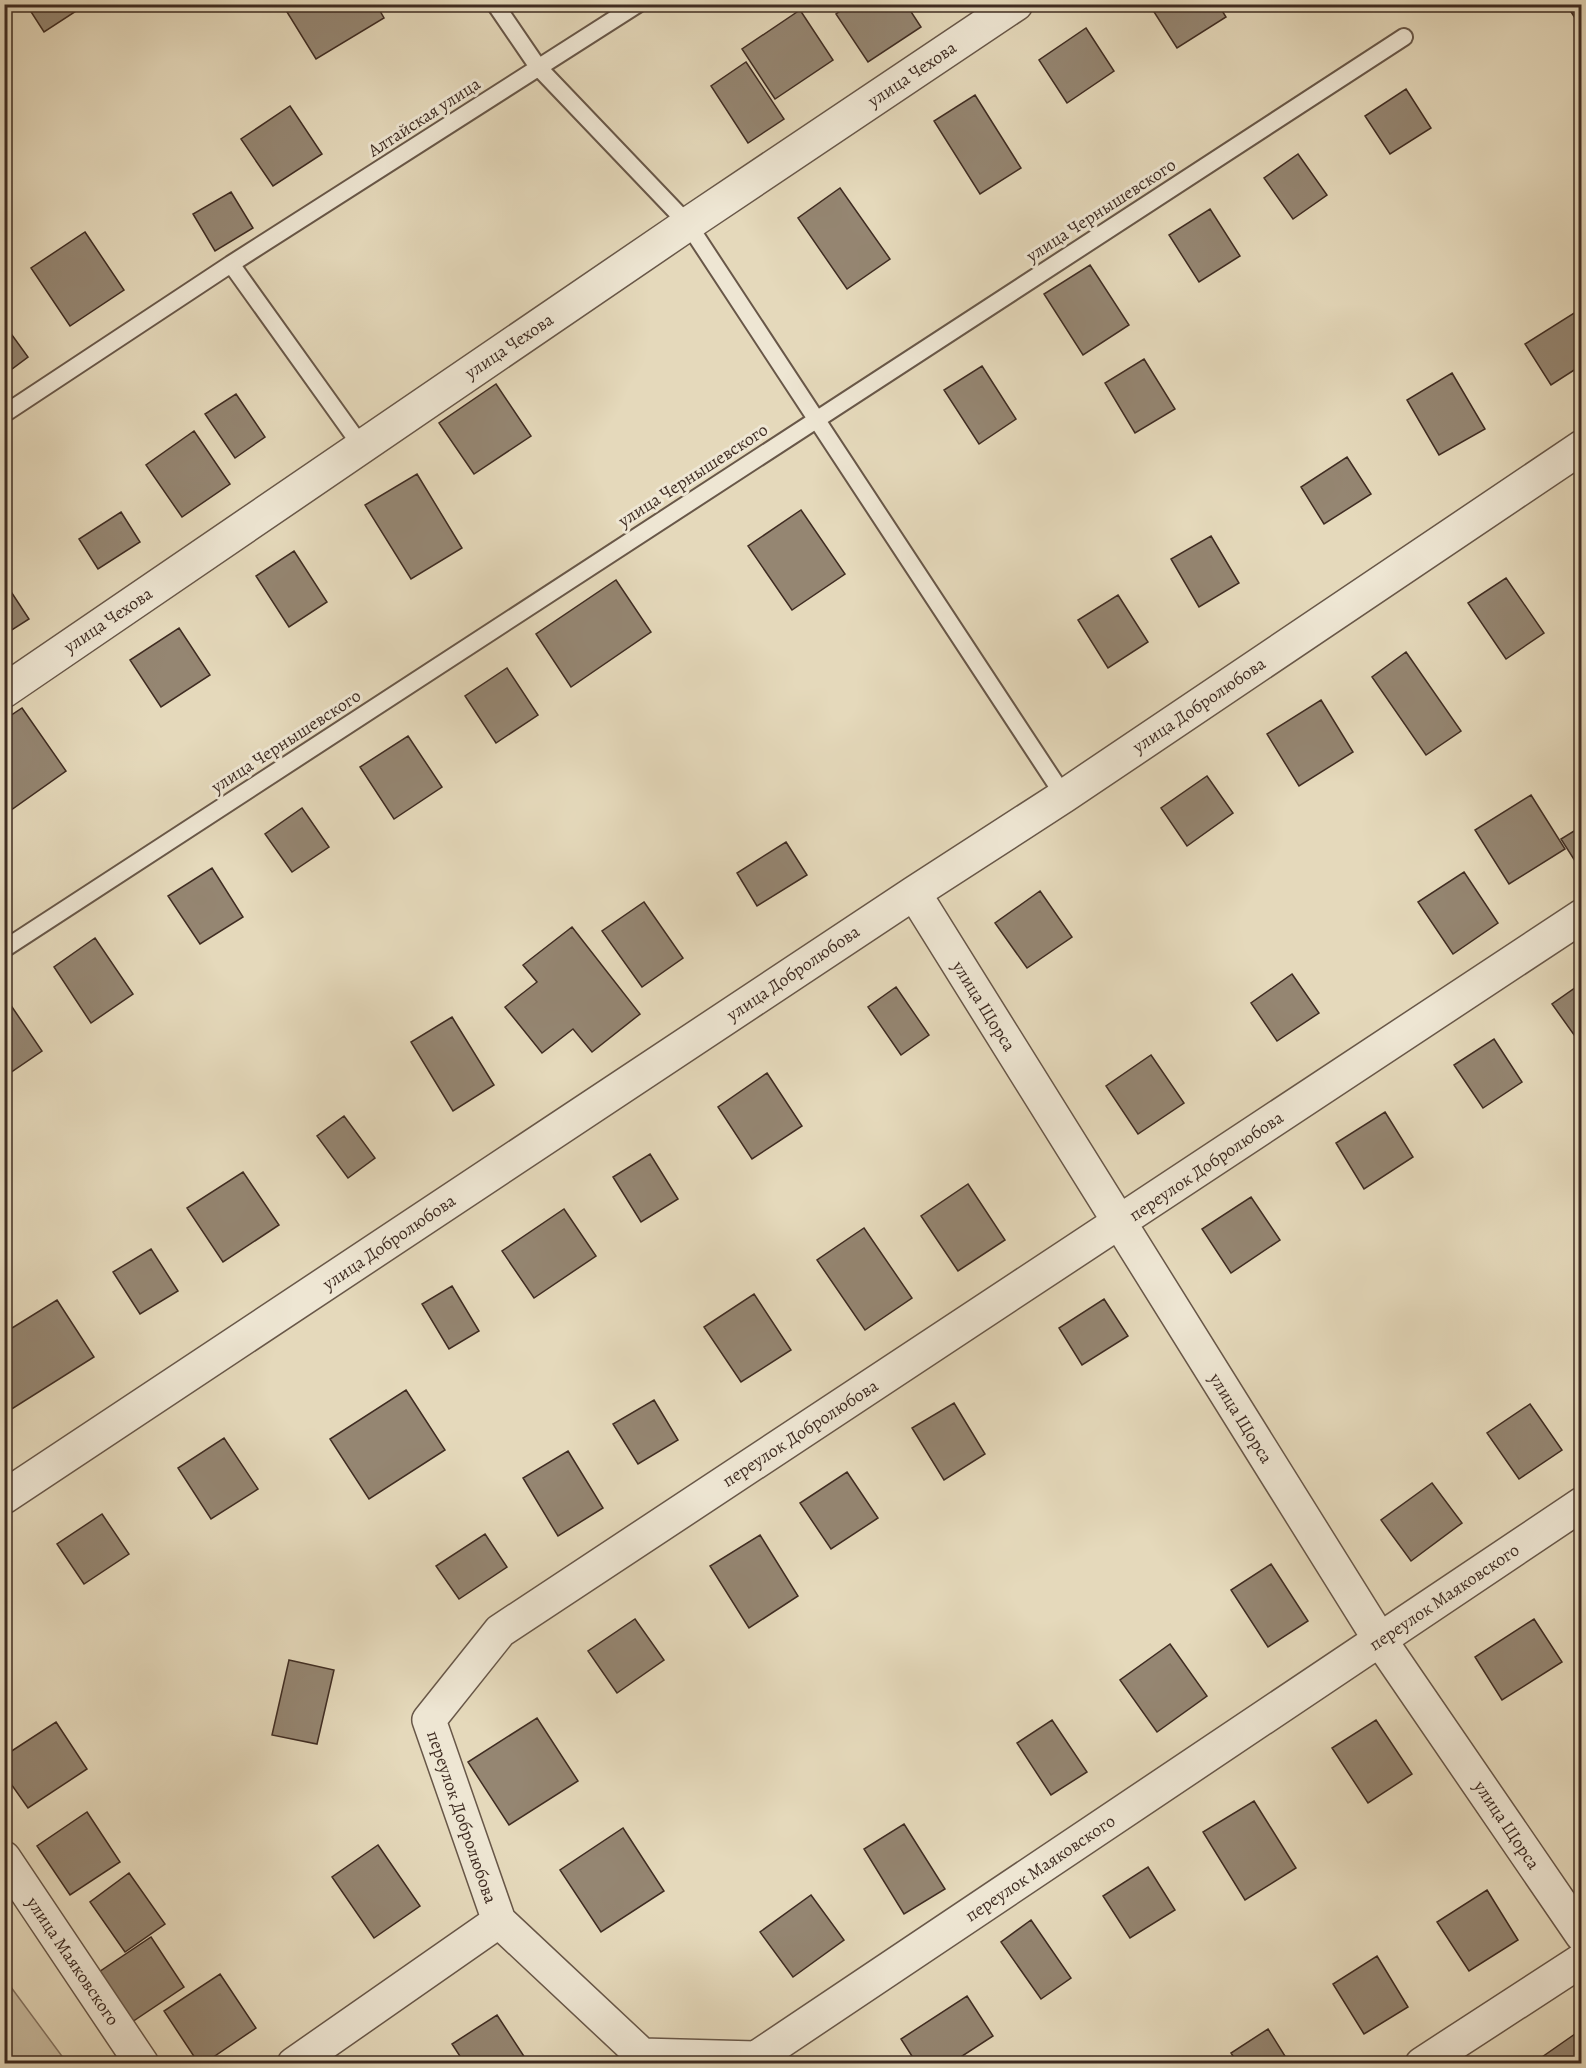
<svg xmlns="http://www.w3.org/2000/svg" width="1586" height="2068" viewBox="0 0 1586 2068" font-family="Alegreya,serif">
  <rect width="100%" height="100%" fill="#e5d9bb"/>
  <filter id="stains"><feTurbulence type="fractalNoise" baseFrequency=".00333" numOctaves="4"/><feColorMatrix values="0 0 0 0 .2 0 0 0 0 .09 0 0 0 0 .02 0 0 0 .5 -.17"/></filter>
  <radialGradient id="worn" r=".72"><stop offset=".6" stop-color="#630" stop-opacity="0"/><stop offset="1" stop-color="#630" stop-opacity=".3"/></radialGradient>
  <path fill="#c9bca1" stroke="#847462" stroke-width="1.5" d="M 4,1979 L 5,1979 L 67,2063 L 5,2063 Z"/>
  <path fill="#958672" stroke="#3f2c22" stroke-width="1.5" d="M 26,4 L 87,4 L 44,32 Z
    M 300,4 L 376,4 L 384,18 L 316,59 L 287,12 Z
    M 851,4 L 906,4 L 921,27 L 868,62 L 836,14 Z
    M 1149,4 L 1218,4 L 1226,17 L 1177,48 Z
    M 1566,4 L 1582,4 L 1582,29 Z
    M 800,10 L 833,60 L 775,99 L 742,49 Z
    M 1086,28 L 1114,71 L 1067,103 L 1039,60 Z
    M 746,62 L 784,119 L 748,143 L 711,86 Z
    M 1406,89 L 1431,128 L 1390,154 L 1365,116 Z
    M 975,95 L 1021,168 L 980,194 L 934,121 Z
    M 290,106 L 322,154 L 273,186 L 241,139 Z
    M 1298,154 L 1327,195 L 1293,219 L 1264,178 Z
    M 840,188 L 890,259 L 847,289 L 798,218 Z
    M 231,192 L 253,228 L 215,251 L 193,214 Z
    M 1210,209 L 1240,256 L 1199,282 L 1169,235 Z
    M 85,232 L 124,290 L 70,326 L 31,268 Z
    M 1090,265 L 1129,325 L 1083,355 L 1044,294 Z
    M 1582,308 L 1582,365 L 1551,385 L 1525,344 Z
    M 4,324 L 28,357 L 4,375 Z
    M 1144,359 L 1175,409 L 1135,433 L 1105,383 Z
    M 982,366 L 1016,419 L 979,444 L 944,390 Z
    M 1452,373 L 1485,429 L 1439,455 L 1407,400 Z
    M 496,384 L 531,436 L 474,474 L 439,423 Z
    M 236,394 L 265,437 L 235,458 L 205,414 Z
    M 194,431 L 230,484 L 182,517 L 146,465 Z
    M 1347,457 L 1371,494 L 1324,524 L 1301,487 Z
    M 417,474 L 462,548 L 411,579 L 365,505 Z
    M 801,510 L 845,574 L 792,610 L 748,546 Z
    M 121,512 L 140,542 L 98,569 L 79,539 Z
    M 1211,536 L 1239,583 L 1199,607 L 1171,559 Z
    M 294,551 L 327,602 L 289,627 L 256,576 Z
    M 1506,578 L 1544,633 L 1506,659 L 1468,603 Z
    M 616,580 L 651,632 L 571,687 L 536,634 Z
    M 4,581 L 29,619 L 4,635 Z
    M 1118,595 L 1148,642 L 1108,668 L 1078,620 Z
    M 179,628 L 210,675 L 161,707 L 130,660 Z
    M 1406,652 L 1461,731 L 1426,755 L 1372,677 Z
    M 507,668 L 538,715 L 496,743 L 465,696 Z
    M 1321,700 L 1353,752 L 1299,786 L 1267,734 Z
    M 22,708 L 66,771 L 4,815 L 4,720 Z
    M 408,736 L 442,787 L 394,819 L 360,767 Z
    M 1207,776 L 1233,813 L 1187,846 L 1161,808 Z
    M 1531,795 L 1565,849 L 1509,884 L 1475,830 Z
    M 302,808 L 329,847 L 292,872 L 265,834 Z
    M 1582,826 L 1582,872 L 1561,839 Z
    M 786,842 L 807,875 L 757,906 L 737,873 Z
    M 212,868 L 243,917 L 200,944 L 168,896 Z
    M 1464,872 L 1498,923 L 1453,954 L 1418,902 Z
    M 1040,891 L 1072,937 L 1027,968 L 995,923 Z
    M 644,902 L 683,958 L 642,987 L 602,931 Z
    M 572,927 L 640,1014 L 592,1052 L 573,1029 L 542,1053 L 505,1007 L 537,982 L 523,965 Z
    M 95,938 L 133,994 L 91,1023 L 54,967 Z
    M 1292,974 L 1319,1013 L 1277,1041 L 1251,1003 Z
    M 1582,983 L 1582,1046 L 1552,1004 Z
    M 896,987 L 929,1035 L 901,1055 L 868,1007 Z
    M 10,1004 L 42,1051 L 4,1077 L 4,1008 Z
    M 452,1017 L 494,1085 L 453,1111 L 411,1042 Z
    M 1494,1039 L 1522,1082 L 1483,1108 L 1454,1065 Z
    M 1151,1055 L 1184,1103 L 1138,1134 L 1106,1086 Z
    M 767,1073 L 802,1126 L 752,1159 L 718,1107 Z
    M 1385,1112 L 1413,1157 L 1364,1189 L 1336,1143 Z
    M 344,1116 L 375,1158 L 348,1178 L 317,1136 Z
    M 650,1154 L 678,1199 L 641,1222 L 613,1177 Z
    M 243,1172 L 279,1225 L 223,1262 L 187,1208 Z
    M 968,1184 L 1005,1240 L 958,1271 L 921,1216 Z
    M 1251,1197 L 1280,1240 L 1231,1273 L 1202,1229 Z
    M 564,1209 L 596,1256 L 534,1298 L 502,1251 Z
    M 864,1228 L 912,1298 L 865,1330 L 817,1260 Z
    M 151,1249 L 178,1291 L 140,1314 L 113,1272 Z
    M 452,1286 L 479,1331 L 449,1349 L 422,1304 Z
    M 754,1294 L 791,1350 L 741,1382 L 704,1327 Z
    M 1104,1299 L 1128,1336 L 1082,1365 L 1059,1328 Z
    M 57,1300 L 94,1357 L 7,1412 L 4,1408 L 4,1333 Z
    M 406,1390 L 445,1450 L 369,1499 L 330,1439 Z
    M 654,1400 L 678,1440 L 638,1464 L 613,1424 Z
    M 954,1403 L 985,1454 L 944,1480 L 912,1428 Z
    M 1530,1404 L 1562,1450 L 1519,1479 L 1487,1433 Z
    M 224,1438 L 258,1489 L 211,1519 L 178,1468 Z
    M 568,1451 L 603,1508 L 558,1536 L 523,1478 Z
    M 847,1472 L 878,1518 L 831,1549 L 800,1503 Z
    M 1432,1483 L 1462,1523 L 1411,1561 L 1381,1520 Z
    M 102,1514 L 129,1554 L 84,1584 L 57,1544 Z
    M 485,1534 L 507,1567 L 459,1599 L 436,1566 Z
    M 760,1535 L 798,1596 L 749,1628 L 710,1566 Z
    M 1271,1564 L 1308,1621 L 1268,1647 L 1231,1590 Z
    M 635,1619 L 664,1660 L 617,1693 L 588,1651 Z
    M 1534,1619 L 1562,1662 L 1502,1700 L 1475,1657 Z
    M 1170,1644 L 1207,1696 L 1157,1732 L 1120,1680 Z
    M 289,1660 L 334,1670 L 317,1744 L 272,1735 Z
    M 537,1718 L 578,1781 L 509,1825 L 468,1762 Z
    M 1052,1720 L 1087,1772 L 1051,1795 L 1017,1743 Z
    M 1376,1720 L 1412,1774 L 1368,1803 L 1332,1748 Z
    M 56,1722 L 87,1769 L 28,1808 L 4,1774 L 4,1756 Z
    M 1254,1801 L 1296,1868 L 1245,1900 L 1203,1832 Z
    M 87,1812 L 120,1862 L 70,1895 L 37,1846 Z
    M 904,1824 L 945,1889 L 904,1914 L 864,1849 Z
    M 623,1828 L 664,1891 L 601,1932 L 560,1870 Z
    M 378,1845 L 420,1906 L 374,1938 L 332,1877 Z
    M 1148,1867 L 1175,1910 L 1130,1938 L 1103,1896 Z
    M 129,1873 L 165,1924 L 125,1952 L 90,1902 Z
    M 1487,1890 L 1518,1940 L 1469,1971 L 1437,1922 Z
    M 811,1895 L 844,1940 L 793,1977 L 760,1932 Z
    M 1031,1920 L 1071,1978 L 1041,1999 L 1001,1942 Z
    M 151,1937 L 184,1987 L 129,2024 L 96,1974 Z
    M 1377,1956 L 1408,2007 L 1364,2034 L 1333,1984 Z
    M 220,1974 L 256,2028 L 203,2064 L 199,2064 L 164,2011 Z
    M 967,1996 L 993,2036 L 950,2064 L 917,2064 L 901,2039 Z
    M 497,2015 L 529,2064 L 465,2064 L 452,2044 Z
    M 1268,2029 L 1290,2064 L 1238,2064 L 1231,2053 Z
    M 1575,2034 L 1582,2044 L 1582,2064 L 1532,2064 Z"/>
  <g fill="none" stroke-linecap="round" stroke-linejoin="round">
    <defs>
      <path id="lane" d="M 495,4 L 538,67 L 688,224 L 1064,796
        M 231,264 L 638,4
        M 4,414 L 231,264 L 362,447
        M 4,949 L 1404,37"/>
      <path id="street" d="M 4,691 L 688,224 L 1016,4
        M 914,893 L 1380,1640 L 1582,1935
        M 4,1497 L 914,893 L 1064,796 L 1582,447
        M 4,1858 L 142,2064
        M 499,1921 L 642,2055 L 756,2058 L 1582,1504
        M 294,2064 L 499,1921 L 429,1720 L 500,1631 L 1582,916
        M 1422,2064 L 1582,1960"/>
    </defs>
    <use href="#lane" stroke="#685748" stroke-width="20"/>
    <use href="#street" stroke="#685748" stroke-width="36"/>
    <use href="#lane" stroke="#eee6d3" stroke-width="16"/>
    <use href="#street" stroke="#eee6d3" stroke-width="33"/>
  </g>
  <g text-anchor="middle" stroke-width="6" stroke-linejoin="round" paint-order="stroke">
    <g font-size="18" fill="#3f2c22" stroke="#eee6d3">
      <text transform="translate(912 74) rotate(-34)" y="6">улица Чехова</text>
      <text transform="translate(424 117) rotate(-33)" y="6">Алтайская улица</text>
      <text transform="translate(1101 210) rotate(-33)" y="6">улица Чернышевского</text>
      <text transform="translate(509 346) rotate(-34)" y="6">улица Чехова</text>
      <text transform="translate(693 475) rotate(-33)" y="6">улица Чернышевского</text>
      <text transform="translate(108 620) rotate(-34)" y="6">улица Чехова</text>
      <text transform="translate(1199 705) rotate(-34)" y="6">улица Добролюбова</text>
      <text transform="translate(286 741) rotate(-33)" y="6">улица Чернышевского</text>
      <text transform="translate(793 973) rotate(-34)" y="6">улица Добролюбова</text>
      <text transform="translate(984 1006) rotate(58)" y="6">улица Щорса</text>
      <text transform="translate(1206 1166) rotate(-34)" y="6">переулок Добролюбова</text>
      <text transform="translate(389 1242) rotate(-34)" y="6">улица Добролюбова</text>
      <text transform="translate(1241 1418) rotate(58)" y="6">улица Щорса</text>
      <text transform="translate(800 1433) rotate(-33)" y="6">переулок Добролюбова</text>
      <text transform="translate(1444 1597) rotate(-34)" y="6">переулок Маяковского</text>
      <text transform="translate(462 1817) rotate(71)" y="6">переулок Добролюбова</text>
      <text transform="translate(1507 1825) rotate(56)" y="6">улица Щорса</text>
      <text transform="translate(1040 1868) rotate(-34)" y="6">переулок Маяковского</text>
      <text transform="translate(73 1961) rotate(56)" y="6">улица Маяковского</text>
    </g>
  </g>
  <rect width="1586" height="2068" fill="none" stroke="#e5d9bb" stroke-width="24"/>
  <rect x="6" y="6" width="1574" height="2056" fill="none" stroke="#3f2c22" stroke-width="3"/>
  <rect x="12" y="12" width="1562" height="2044" fill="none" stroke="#3f2c22" stroke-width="1.5"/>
  <rect width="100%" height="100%" filter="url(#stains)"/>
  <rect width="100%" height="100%" fill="url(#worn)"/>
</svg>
